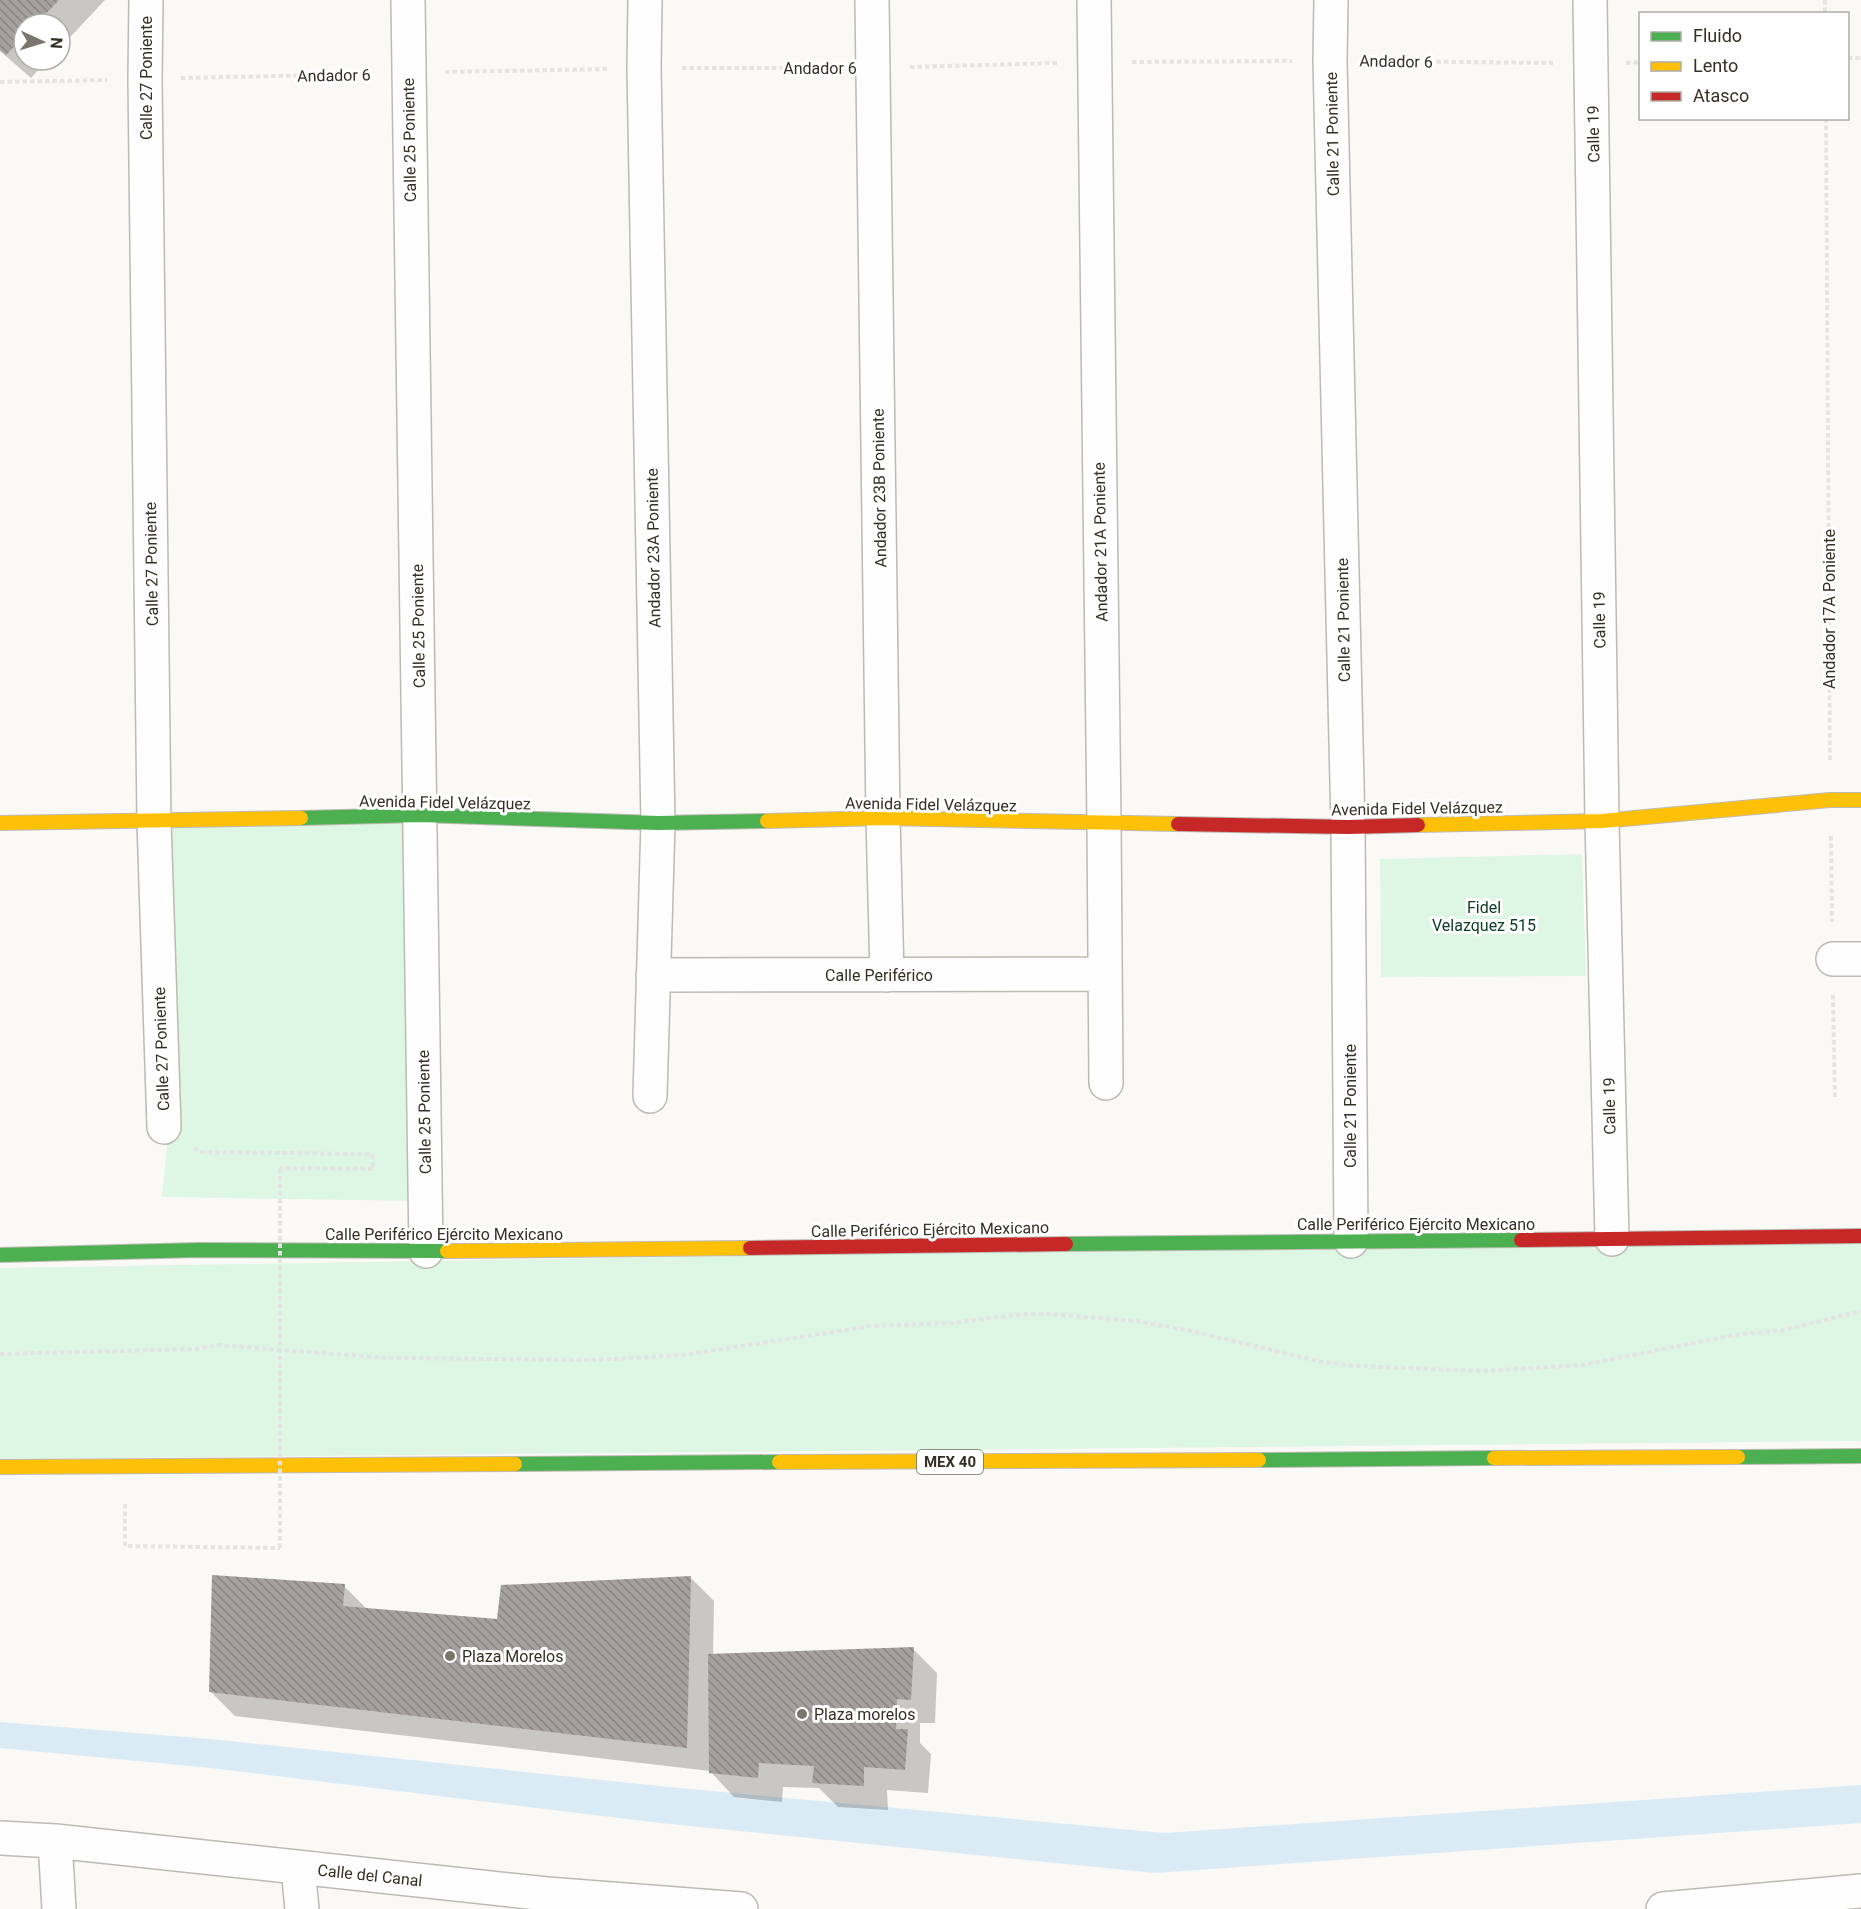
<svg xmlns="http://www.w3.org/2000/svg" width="1861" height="1909" viewBox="0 0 1861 1909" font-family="Roboto,sans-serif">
  <defs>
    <pattern id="building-back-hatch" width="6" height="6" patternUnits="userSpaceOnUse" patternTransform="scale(1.5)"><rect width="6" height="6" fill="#a7a0a1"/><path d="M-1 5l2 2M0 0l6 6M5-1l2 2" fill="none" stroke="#898383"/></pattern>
  </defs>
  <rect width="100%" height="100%" fill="#fbf9f6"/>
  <path fill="#def6e4" d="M 417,819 L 423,1201 L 162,1197 L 169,1124 L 160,826 Z
    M 1582,854 L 1586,976 L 1381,977 L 1380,859 Z
    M 1861,1238 L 1861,1441 L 0,1459 L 0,1268 Z"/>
  <path fill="#dbebf6" d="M 0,1722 L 210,1739 L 669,1787 L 1165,1833 L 1861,1785 L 1861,1823 L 1155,1873 L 660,1823 L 211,1768 L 0,1748 Z"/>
  <path fill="#0003" d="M 0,0 L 105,0 L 60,48 L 60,24 L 24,24 L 24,60 L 48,60 L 31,78 L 0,51 Z
    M 690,1577 L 714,1601 L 713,1656 L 913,1649 L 937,1673 L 935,1723 L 920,1723 L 920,1743 L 931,1754 L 928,1793 L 887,1790 L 888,1810 L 838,1807 L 819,1788 L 783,1787 L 782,1802 L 734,1797 L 710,1771 L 235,1716 L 211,1692 L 344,1586 L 368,1610 L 498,1620 Z"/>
  <path fill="url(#building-back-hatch)" d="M 0,0 L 59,0 L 36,24 L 24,24 L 24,37 L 6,55 L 0,50 Z
    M 212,1575 L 345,1584 L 343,1606 L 497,1619 L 501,1585 L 691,1576 L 687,1748 L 209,1692 Z
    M 914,1647 L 911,1700 L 897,1699 L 896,1729 L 908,1729 L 905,1770 L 864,1767 L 864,1786 L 812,1783 L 814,1766 L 759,1763 L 758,1778 L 709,1773 L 708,1654 Z"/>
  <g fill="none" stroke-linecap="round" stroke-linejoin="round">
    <defs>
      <path id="street" d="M 146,0 L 145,79 L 154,822 L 164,1127
        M 408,0 L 426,1251
        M 645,0 L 644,68 L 658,823 L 650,1096
        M 872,0 L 883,818 L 887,975
        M 1094,0 L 1104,823 L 1106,1083
        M 1331,0 L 1330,61 L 1348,827 L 1351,1241
        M 1590,0 L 1602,821 L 1612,1239
        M 1833,959 L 1861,959
        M 653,975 L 1104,974
        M 0,1838 L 55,1841 L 547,1894 L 741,1909
        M 55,1841 L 59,1909
        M 298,1868 L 302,1909
        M 1663,1909 L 1861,1891"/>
      <path id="fast" d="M 301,818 L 421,815 L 658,823 L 767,821
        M 1066,1244 L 1521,1240
        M 0,1255 L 199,1250 L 447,1251
        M 1738,1457 L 1861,1456
        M 1259,1460 L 1494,1458
        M 515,1464 L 779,1462"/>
      <path id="slow" d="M 767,821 L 883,818 L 1178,824
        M 0,823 L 301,818
        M 1418,825 L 1602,821 L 1830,800 L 1861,800
        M 447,1251 L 750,1248
        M 1494,1458 L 1738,1457
        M 779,1462 L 1259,1460
        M 0,1467 L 515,1464"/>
      <path id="jam" d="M 1178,824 L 1348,827 L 1418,825
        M 1521,1240 L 1861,1236
        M 750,1248 L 1066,1244"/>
    </defs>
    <use href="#street" stroke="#bdbab3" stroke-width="36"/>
    <use href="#fast" stroke="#bdbab3" stroke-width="16"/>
    <use href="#slow" stroke="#bdbab3" stroke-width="16"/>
    <use href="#jam" stroke="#bdbab3" stroke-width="16"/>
    <path stroke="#e4e4e2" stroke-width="4" stroke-dasharray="4.5 3" stroke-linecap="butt" d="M 1825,0 L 1825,14
      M 1848,58 L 1861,58
      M 1369,61 L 1553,63
      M 1132,62 L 1292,61
      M 1626,63 L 1640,62
      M 910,67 L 1058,63
      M 682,68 L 836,68
      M 445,72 L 608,69
      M 181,78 L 371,74
      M 0,82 L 107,80
      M 1826,118 L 1830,763
      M 1831,836 L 1832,922
      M 1833,995 L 1835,1100
      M 194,1148 L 199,1152 L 372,1154 L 373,1169 L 280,1168
      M 0,1354 L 196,1349 L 219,1345 L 387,1358 L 595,1360 L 683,1355 L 872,1326 L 952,1323 L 1023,1314 L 1048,1314 L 1136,1321 L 1191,1331 L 1322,1362 L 1356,1366 L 1483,1371 L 1583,1365 L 1734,1335 L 1784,1330 L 1861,1311
      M 125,1504 L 125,1546 L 280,1548"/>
    <use href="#street" stroke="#fefefe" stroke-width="33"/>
    <use href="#fast" stroke="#4caf50" stroke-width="14"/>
    <use href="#slow" stroke="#ffc107" stroke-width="14"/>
    <use href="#jam" stroke="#c62828" stroke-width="14"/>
    <path stroke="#e4e4e2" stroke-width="4" stroke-dasharray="4.5 3" stroke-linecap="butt" d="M 280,1548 L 280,1168"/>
  </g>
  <g fill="#7a766e" stroke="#fff" stroke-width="2">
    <circle cx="450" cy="1656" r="6"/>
    <circle cx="802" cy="1714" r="6"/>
  </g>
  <g text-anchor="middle" stroke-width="6" stroke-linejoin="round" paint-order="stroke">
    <rect fill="#fff" stroke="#726e66" stroke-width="1.5" x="917" y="1450" width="66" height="24" rx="4.5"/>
    <g font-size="15" font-weight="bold" fill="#353024">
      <text x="950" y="1467">MEX 40</text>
    </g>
    <g font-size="16" fill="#353024" stroke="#fff">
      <text transform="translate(1396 61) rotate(1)" y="6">Andador 6</text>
      <text x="820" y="74">Andador 6</text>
      <text transform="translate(334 75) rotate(-1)" y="6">Andador 6</text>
      <text transform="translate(146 78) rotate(-90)" y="6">Calle 27 Poniente</text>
      <text transform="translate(1332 134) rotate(-91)" y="6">Calle 21 Poniente</text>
      <text transform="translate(1593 134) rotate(-91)" y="6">Calle 19</text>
      <text transform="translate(409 140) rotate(-91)" y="6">Calle 25 Poniente</text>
      <text transform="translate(879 488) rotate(-91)" y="6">Andador 23B Poniente</text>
      <text transform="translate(1100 542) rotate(-91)" y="6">Andador 21A Poniente</text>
      <text transform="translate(653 548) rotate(-91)" y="6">Andador 23A Poniente</text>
      <text transform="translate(151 564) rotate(-91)" y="6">Calle 27 Poniente</text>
      <text transform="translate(1829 609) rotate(-90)" y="6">Andador 17A Poniente</text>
      <text transform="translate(1343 620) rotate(-91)" y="6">Calle 21 Poniente</text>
      <text transform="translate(1599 620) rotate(-91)" y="6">Calle 19</text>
      <text transform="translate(418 626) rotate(-91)" y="6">Calle 25 Poniente</text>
      <text transform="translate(445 802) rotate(1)" y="6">Avenida Fidel Velázquez</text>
      <text transform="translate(931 804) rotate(1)" y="6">Avenida Fidel Velázquez</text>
      <text transform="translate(1417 808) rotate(-1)" y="6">Avenida Fidel Velázquez</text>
      <text x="879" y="981">Calle Periférico</text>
      <text transform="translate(161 1049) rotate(-92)" y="6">Calle 27 Poniente</text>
      <text transform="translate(1350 1106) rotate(-90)" y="6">Calle 21 Poniente</text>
      <text transform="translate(1609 1106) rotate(-91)" y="6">Calle 19</text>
      <text transform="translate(424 1112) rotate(-91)" y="6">Calle 25 Poniente</text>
      <text x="1416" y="1230">Calle Periférico Ejército Mexicano</text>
      <text transform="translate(930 1229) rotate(-1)" y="6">Calle Periférico Ejército Mexicano</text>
      <text x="444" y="1240">Calle Periférico Ejército Mexicano</text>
      <text transform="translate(370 1875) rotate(6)" y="6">Calle del Canal</text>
    </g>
    <g font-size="16" fill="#083b21" stroke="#fff">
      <text x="1484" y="913">Fidel<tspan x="1484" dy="18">Velazquez 515</tspan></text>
    </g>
    <g font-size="16" fill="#353024" stroke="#fff" text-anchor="start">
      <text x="462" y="1662">Plaza Morelos</text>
      <text x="814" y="1720">Plaza morelos</text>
    </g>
  </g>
  <rect x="1639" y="12" width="210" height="108" fill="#ffffff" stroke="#aeaca7" stroke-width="1.5"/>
  <rect x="1651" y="32" width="30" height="9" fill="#4caf50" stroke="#aeaca7" stroke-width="1.5"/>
  <text x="1693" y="42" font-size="18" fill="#353024">Fluido</text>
  <rect x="1651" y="62" width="30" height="9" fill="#ffc107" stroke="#aeaca7" stroke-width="1.5"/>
  <text x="1693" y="72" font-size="18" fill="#353024">Lento</text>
  <rect x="1651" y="92" width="30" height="9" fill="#c62828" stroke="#aeaca7" stroke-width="1.5"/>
  <text x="1693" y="102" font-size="18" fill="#353024">Atasco</text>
  <g transform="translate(42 42) rotate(94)"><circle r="28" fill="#ffffff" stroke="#aeaca7" stroke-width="1.5"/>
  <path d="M0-4.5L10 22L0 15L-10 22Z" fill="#7a766e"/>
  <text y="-9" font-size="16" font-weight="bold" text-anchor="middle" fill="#353024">N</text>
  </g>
</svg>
